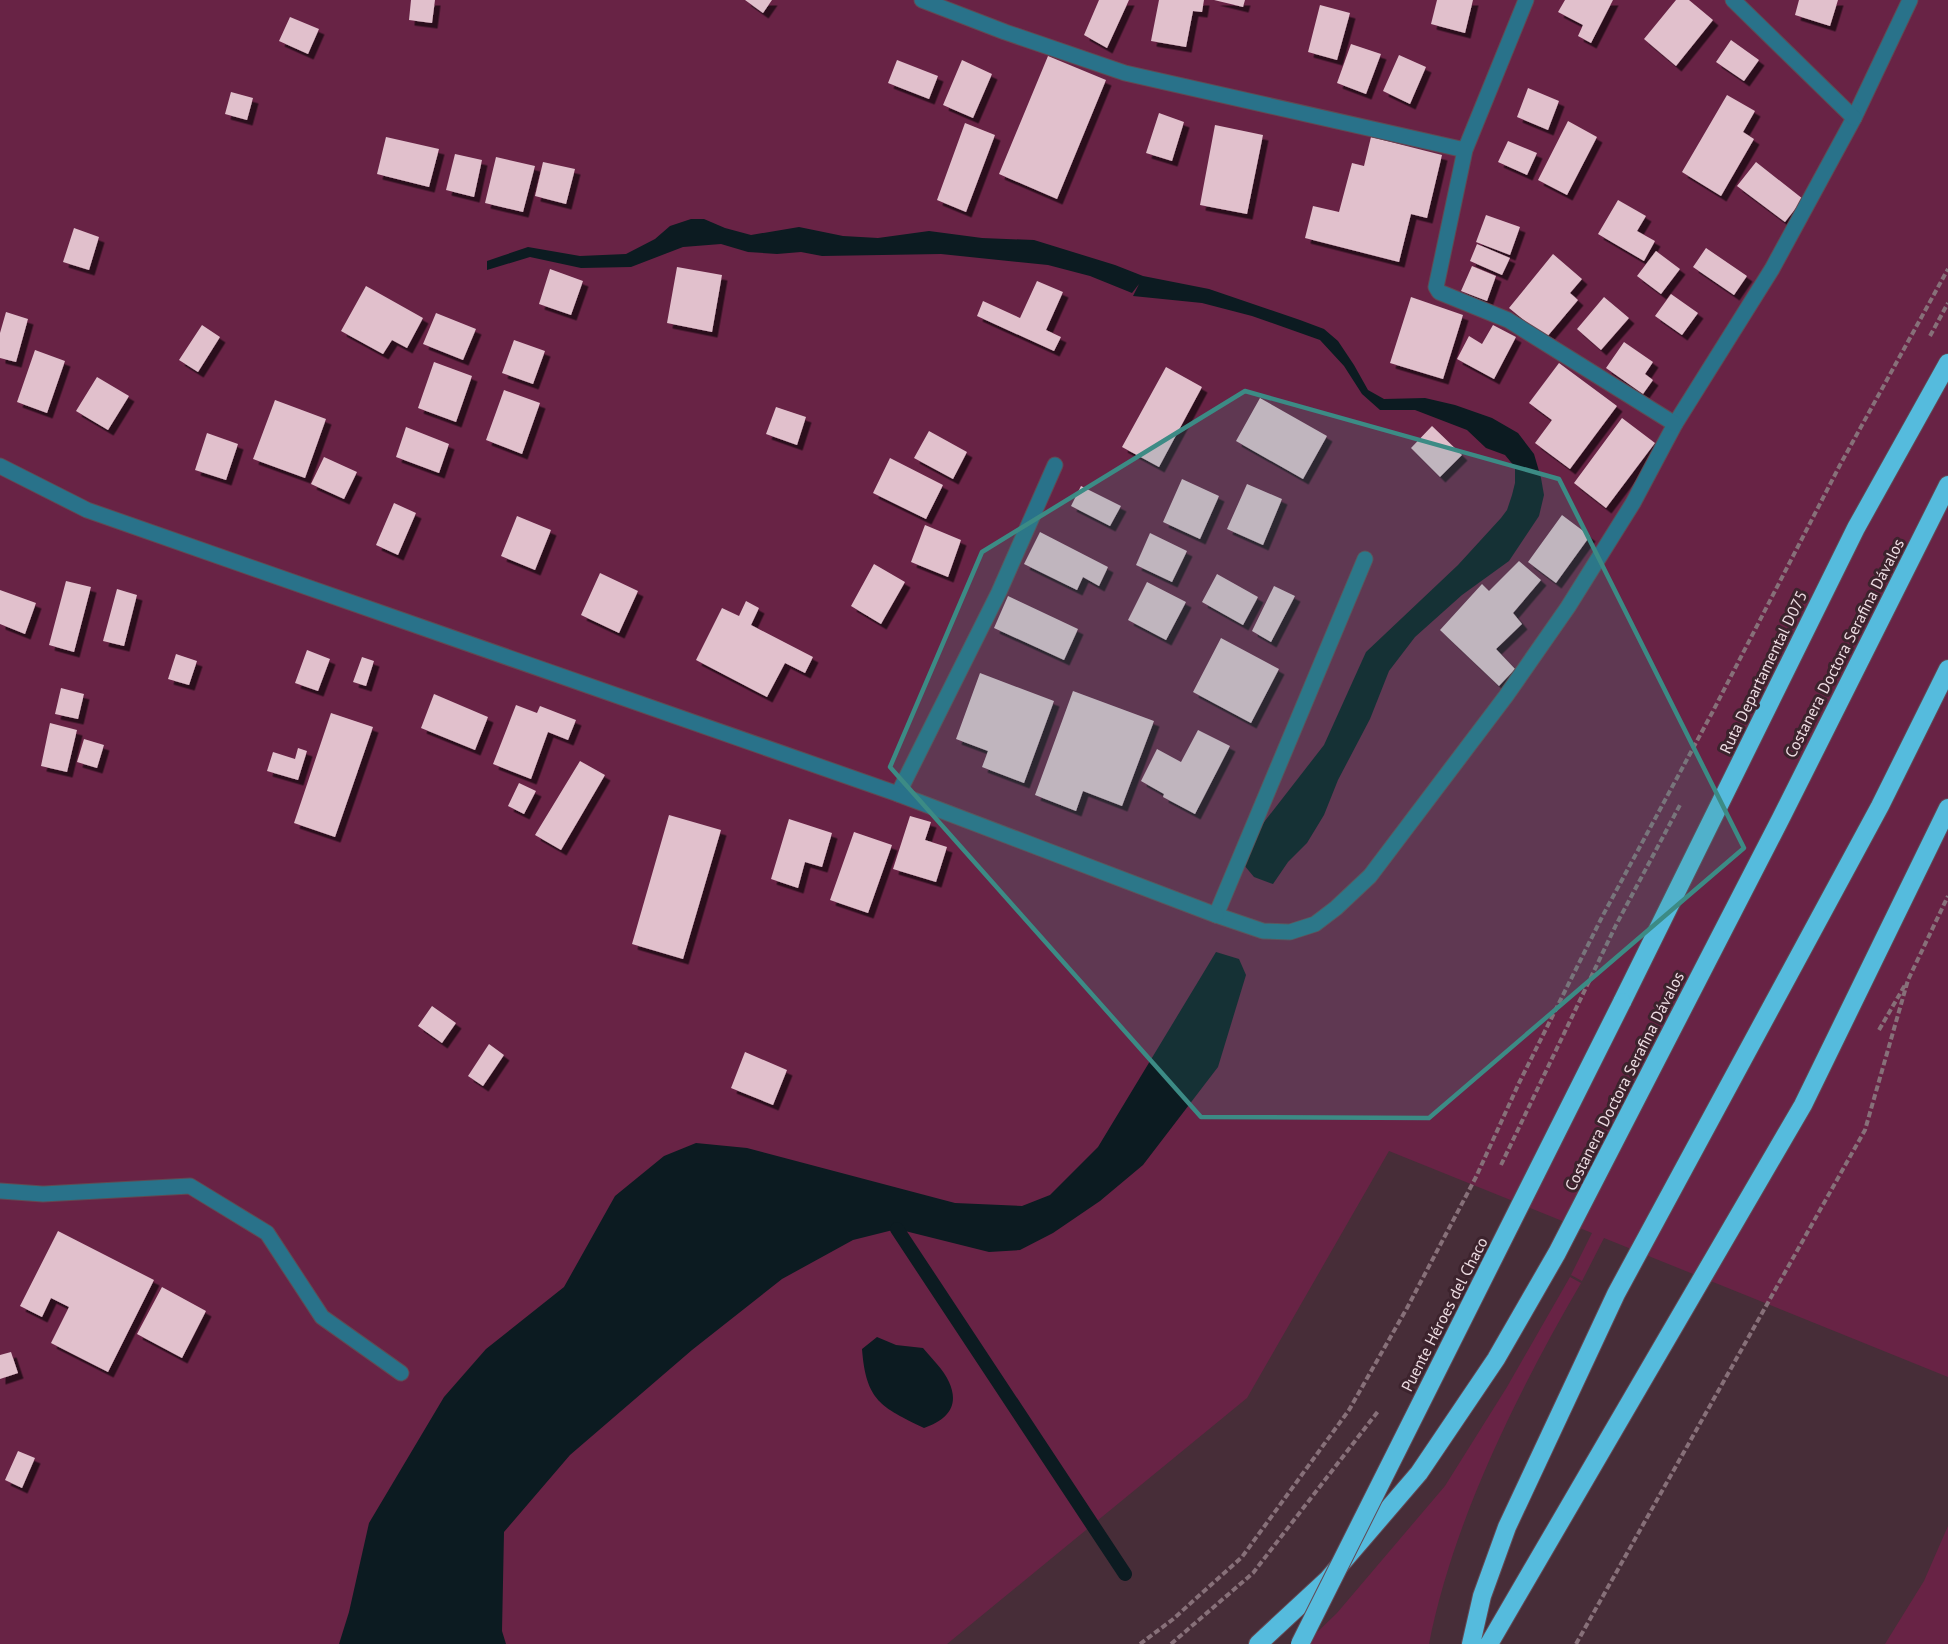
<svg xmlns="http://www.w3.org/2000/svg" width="1948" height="1644" viewBox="0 0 1948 1644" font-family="'PT Sans',sans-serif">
  <defs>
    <filter id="shadow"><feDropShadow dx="5.5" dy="5.5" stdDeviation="0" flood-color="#0009"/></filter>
  </defs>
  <rect width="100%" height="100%" fill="#472d38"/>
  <path fill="#682345" d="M 0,0 L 1948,0 L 1948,1377 L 1604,1238 L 1582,1281 L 1571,1275 L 1592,1233 L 1389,1151 L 1247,1398 L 947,1644 L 0,1644 Z
    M 1570,1277 L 1581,1283 C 1518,1391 1453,1521 1429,1644 L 1305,1644 L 1337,1613 L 1445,1486 L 1507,1387 Z
    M 1948,1526 L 1948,1644 L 1885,1644 L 1924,1581 Z"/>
  <path fill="#0c1b21" d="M 691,219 L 704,219 L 725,228 L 751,235 L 799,227 L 843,236 L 878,238 L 929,231 L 982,238 L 1034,240 L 1115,265 L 1143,276 L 1209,289 L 1300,320 L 1324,329 L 1338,341 L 1354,365 L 1368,390 L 1384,399 L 1425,398 L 1455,405 L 1492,418 L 1518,433 L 1534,454 L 1541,478 L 1544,495 L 1539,516 L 1509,561 L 1462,595 L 1415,637 L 1389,671 L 1370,719 L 1338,780 L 1324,815 L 1307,843 L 1288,862 L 1273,884 L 1254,877 L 1244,865 L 1261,826 L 1324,745 L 1366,652 L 1458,565 L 1501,518 L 1507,510 L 1512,495 L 1515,483 L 1515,467 L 1505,455 L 1486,448 L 1467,430 L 1415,410 L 1380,410 L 1362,394 L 1344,366 L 1320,340 L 1252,316 L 1202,303 L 1133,296 L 1139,284 L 1132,293 L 1090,276 L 1048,265 L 941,254 L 822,256 L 801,252 L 777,254 L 748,252 L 721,244 L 683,247 L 631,267 L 581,268 L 530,257 L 487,270 L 487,261 L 528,247 L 580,256 L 626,254 L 655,239 L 670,226 Z
    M 1216,952 L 1239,959 L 1246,975 L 1218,1067 L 1143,1165 L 1100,1201 L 1053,1233 L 1020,1250 L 989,1252 L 897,1229 L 853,1240 L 782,1279 L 692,1350 L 570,1455 L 504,1532 L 502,1631 L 506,1644 L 339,1644 L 349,1612 L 369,1523 L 444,1397 L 486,1349 L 564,1287 L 615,1196 L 664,1156 L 696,1143 L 747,1148 L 955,1203 L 1022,1206 L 1050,1195 L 1098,1147 Z
    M 877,1337 L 896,1345 L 923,1348 C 931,1358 944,1370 949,1382 C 960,1406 947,1420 924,1428 C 881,1407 866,1401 862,1349 Z"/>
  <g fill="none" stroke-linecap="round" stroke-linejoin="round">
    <path stroke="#0c1b21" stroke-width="14" d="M 897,1229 L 1125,1574"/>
  </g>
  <path fill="#e1c0cc" filter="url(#shadow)" d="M 411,0 L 435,0 L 432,23 L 409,20 Z
    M 745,0 L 772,0 L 763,13 Z
    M 1099,0 L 1129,0 L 1107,48 L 1084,35 Z
    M 1159,0 L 1204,0 L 1202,12 L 1193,11 L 1186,47 L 1151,41 Z
    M 1214,0 L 1245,0 L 1243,7 Z
    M 1437,0 L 1473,0 L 1465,33 L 1431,24 Z
    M 1565,0 L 1613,0 L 1591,43 L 1578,36 L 1583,25 L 1558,12 Z
    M 1676,0 L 1689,0 L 1713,20 L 1676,66 L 1644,39 Z
    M 1799,0 L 1838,0 L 1830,26 L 1795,15 Z
    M 1320,5 L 1350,13 L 1337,60 L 1308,52 Z
    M 290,17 L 319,29 L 308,54 L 279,41 Z
    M 1731,40 L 1759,60 L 1744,81 L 1716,62 Z
    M 1351,44 L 1381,54 L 1366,94 L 1337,83 Z
    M 1399,55 L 1426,67 L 1410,104 L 1383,91 Z
    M 1048,56 L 1106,80 L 1057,199 L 999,174 Z
    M 897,60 L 938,76 L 929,99 L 888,83 Z
    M 962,60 L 992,74 L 973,118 L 943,105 Z
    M 1528,88 L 1559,101 L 1548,130 L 1517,117 Z
    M 231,92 L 253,98 L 247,120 L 225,114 Z
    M 1727,95 L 1755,111 L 1743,132 L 1754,139 L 1721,196 L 1682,172 Z
    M 1159,113 L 1184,122 L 1172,161 L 1146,153 Z
    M 1568,121 L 1597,137 L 1567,195 L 1538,180 Z
    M 965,123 L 995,135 L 966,212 L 937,200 Z
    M 1215,125 L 1263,135 L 1247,214 L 1200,205 Z
    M 386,137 L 439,149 L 429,187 L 377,174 Z
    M 1371,137 L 1442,155 L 1427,218 L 1411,214 L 1399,262 L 1305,238 L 1313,206 L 1339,212 L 1352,163 L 1364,166 Z
    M 1508,141 L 1537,153 L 1527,175 L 1498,162 Z
    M 455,154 L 482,160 L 474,197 L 446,190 Z
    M 496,157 L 535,166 L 523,212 L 485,203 Z
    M 543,162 L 575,169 L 566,204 L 535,196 Z
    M 1756,162 L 1803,199 L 1785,222 L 1737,186 Z
    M 1618,200 L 1646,216 L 1637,231 L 1655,241 L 1644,261 L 1598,234 Z
    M 1486,215 L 1520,227 L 1510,255 L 1476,242 Z
    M 74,228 L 99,237 L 89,270 L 63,262 Z
    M 1477,244 L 1510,258 L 1502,275 L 1470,261 Z
    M 1706,248 L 1747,276 L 1734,295 L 1693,267 Z
    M 1656,251 L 1680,269 L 1661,294 L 1637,276 Z
    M 1553,254 L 1582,279 L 1570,293 L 1578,300 L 1546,338 L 1509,308 Z
    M 1472,266 L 1496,276 L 1487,301 L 1461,291 Z
    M 677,267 L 722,275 L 712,332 L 667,323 Z
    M 550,269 L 583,281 L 571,315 L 539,304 Z
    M 1037,281 L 1063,292 L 1046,330 L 1061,337 L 1054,351 L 977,316 L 983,301 L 1020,318 Z
    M 366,286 L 423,318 L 407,348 L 392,340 L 383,354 L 341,331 Z
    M 1671,294 L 1698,313 L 1682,335 L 1655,316 Z
    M 1411,297 L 1463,315 L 1443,379 L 1390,363 Z
    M 1604,297 L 1629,318 L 1601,350 L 1577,329 Z
    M 6,312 L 28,319 L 16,362 L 0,358 L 0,333 Z
    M 436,313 L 476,329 L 463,360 L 423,344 Z
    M 202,325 L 220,337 L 198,372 L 179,360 Z
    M 1493,325 L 1516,337 L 1494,379 L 1457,359 L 1469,336 L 1482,344 Z
    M 514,340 L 545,351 L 533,384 L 502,373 Z
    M 1624,342 L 1653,362 L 1645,374 L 1653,380 L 1643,394 L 1606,368 Z
    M 35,350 L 65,361 L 47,413 L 17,402 Z
    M 434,362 L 472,376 L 456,422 L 418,408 Z
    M 1559,363 L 1617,406 L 1570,469 L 1535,443 L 1552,420 L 1529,403 Z
    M 1166,367 L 1202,387 L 1159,467 L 1122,447 Z
    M 97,377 L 129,396 L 108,430 L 76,411 Z
    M 504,390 L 540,403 L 522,454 L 486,440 Z
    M 1260,398 L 1327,436 L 1303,479 L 1236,441 Z
    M 275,400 L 326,419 L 305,478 L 253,459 Z
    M 776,407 L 806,417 L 797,445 L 766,434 Z
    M 1622,418 L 1655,443 L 1606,508 L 1574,483 Z
    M 1432,426 L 1462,455 L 1440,477 L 1411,448 Z
    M 406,427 L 449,444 L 439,473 L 396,457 Z
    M 929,431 L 967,452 L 953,479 L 914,458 Z
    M 207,433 L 238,444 L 226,480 L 195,470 Z
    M 324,457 L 357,472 L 344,499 L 311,484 Z
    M 890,458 L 943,485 L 926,519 L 873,493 Z
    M 1182,479 L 1219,496 L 1200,539 L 1163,522 Z
    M 1247,484 L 1282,499 L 1263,545 L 1227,529 Z
    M 1081,486 L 1121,506 L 1110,526 L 1071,506 Z
    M 394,503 L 416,513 L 398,555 L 376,545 Z
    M 1562,515 L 1590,536 L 1556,583 L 1528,562 Z
    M 517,516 L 551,530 L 535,570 L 501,556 Z
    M 925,525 L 961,540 L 948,577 L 911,562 Z
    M 1040,532 L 1108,567 L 1099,586 L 1083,577 L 1077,590 L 1024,564 Z
    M 1150,533 L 1187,551 L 1172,582 L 1136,565 Z
    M 1519,561 L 1541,580 L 1513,613 L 1522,624 L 1496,649 L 1515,669 L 1499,686 L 1440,630 L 1482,584 L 1489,591 Z
    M 874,564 L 905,582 L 881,624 L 851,606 Z
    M 600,573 L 638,591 L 619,633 L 581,615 Z
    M 1217,574 L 1258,597 L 1243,625 L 1202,602 Z
    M 66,581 L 91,587 L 74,652 L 49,645 Z
    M 1147,582 L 1186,602 L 1166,640 L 1128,620 Z
    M 1274,586 L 1295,596 L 1271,642 L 1252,631 Z
    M 117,589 L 137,595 L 124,646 L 103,641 Z
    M 0,590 L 36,603 L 25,634 L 0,624 Z
    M 1008,596 L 1078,629 L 1064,660 L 994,628 Z
    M 746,601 L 759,608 L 751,625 L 813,657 L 805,673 L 785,663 L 767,697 L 696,660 L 722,608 L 739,616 Z
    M 1221,638 L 1279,669 L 1251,723 L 1193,692 Z
    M 307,650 L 330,659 L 318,691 L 295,683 Z
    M 176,654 L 197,661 L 189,685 L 168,679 Z
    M 362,657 L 374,661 L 366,686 L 353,682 Z
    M 980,673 L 1054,701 L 1024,783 L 982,767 L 988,751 L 956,739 Z
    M 61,688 L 84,694 L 78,719 L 55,714 Z
    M 1073,691 L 1154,721 L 1122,806 L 1083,791 L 1076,811 L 1035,795 Z
    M 434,694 L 488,717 L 475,750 L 421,728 Z
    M 516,705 L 537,713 L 540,706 L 576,720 L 568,740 L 548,732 L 531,779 L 493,764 Z
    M 331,713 L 373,727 L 335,837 L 294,823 Z
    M 50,723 L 77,730 L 67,772 L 41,766 Z
    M 1198,730 L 1230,746 L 1195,814 L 1163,797 L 1164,794 L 1141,781 L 1157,749 L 1181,762 Z
    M 84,739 L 104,745 L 97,768 L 77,762 Z
    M 298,748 L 307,751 L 298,780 L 267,771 L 273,752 L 295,759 Z
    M 580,761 L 605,775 L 561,850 L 535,835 Z
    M 519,783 L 536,791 L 524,814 L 508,806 Z
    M 669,815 L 721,830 L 683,959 L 632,944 Z
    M 910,816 L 931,822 L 925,840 L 947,847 L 936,882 L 893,869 Z
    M 789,819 L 832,833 L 822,867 L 805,862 L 798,888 L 771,879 Z
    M 854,832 L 892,845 L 868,913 L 830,900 Z
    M 432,1006 L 456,1023 L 442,1043 L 418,1026 Z
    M 489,1044 L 504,1055 L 483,1086 L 468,1076 Z
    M 745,1052 L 787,1070 L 773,1105 L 731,1088 Z
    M 58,1231 L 154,1280 L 108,1372 L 51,1343 L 69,1307 L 51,1298 L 42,1317 L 20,1306 Z
    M 162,1287 L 206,1311 L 182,1358 L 137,1334 Z
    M 11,1352 L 18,1373 L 0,1379 L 0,1355 Z
    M 18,1451 L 35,1458 L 22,1488 L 5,1480 Z"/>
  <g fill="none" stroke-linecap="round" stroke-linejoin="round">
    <defs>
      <path id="lane" d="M 1365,559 L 1216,915 L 1263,931 L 1290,932 L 1315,924 L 1336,908 L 1370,876 L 1506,696 L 1568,607 L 1633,503 L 1675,424 L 1772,269 L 1854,118 L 1910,0
        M 898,794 L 999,592 L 1055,465"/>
      <path id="street" d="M 922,0 L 1005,32 L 1125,73 L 1465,150
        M 1526,0 L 1465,150 L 1436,287 L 1439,292 L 1508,320 L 1675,424
        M 1733,0 L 1854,118
        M 0,466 L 87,510 L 898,794 L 1216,915
        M 0,1191 L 43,1194 L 190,1186 L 267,1233 L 322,1317 L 401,1373"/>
      <path id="highway" d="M 1622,1002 L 1856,528 L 1948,363
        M 1258,1644 L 1328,1579 L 1419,1473 L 1496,1359 L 1557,1253 L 1781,818 L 1948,485
        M 1471,1644 L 1482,1596 L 1507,1527 L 1616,1294 L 1880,806 L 1948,669
        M 1489,1644 L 1803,1105 L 1948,808"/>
    </defs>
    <use href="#lane" stroke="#624953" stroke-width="17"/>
    <use href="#street" stroke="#624953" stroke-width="17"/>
    <use href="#highway" stroke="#624953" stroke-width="20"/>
    <path stroke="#877079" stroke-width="4" stroke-dasharray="6 3" stroke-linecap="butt" d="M 1930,336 L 1948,303
      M 1879,1030 L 1905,985
      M 1501,1165 L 1616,925 L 1681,803
      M 1140,1644 L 1172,1620 L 1242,1557 L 1349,1410 L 1407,1308 L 1476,1177 L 1519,1083 L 1602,917 L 1712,713 L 1840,465 L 1948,269
      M 1171,1644 L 1253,1573 L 1379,1410
      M 1576,1644 L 1865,1130 L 1908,980 L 1948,896"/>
    <use href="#lane" stroke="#29728a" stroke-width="15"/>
    <use href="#street" stroke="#29728a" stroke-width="15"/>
    <use href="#highway" stroke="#5bd" stroke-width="18"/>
    <defs>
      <path id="highway-bridge" d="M 1300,1644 L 1622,1002"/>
    </defs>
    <use href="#highway-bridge" stroke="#624953" stroke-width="20" stroke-linecap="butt"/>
    <use href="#highway-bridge" stroke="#5bd" stroke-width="18"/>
  </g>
  <path fill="#3c8b85" fill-opacity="0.2" stroke="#3c8b85" stroke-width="4.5" stroke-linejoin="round" d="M 1245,391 L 1559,479 L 1744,848 L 1429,1118 L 1201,1117 L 890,767 L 982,552 Z"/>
  <g text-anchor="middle" stroke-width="6" stroke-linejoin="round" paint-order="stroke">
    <g font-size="16" fill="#eedde3" stroke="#3c232d">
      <text transform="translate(1844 648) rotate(-63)" y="6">Costanera Doctora Serafina Dávalos</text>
      <text transform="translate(1763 672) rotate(-64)" y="6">Ruta Departamental D075</text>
      <text transform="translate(1624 1081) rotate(-63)" y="6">Costanera Doctora Serafina Dávalos</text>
      <text transform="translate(1444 1314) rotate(-63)" y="6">Puente Héroes del Chaco</text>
    </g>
  </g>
</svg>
